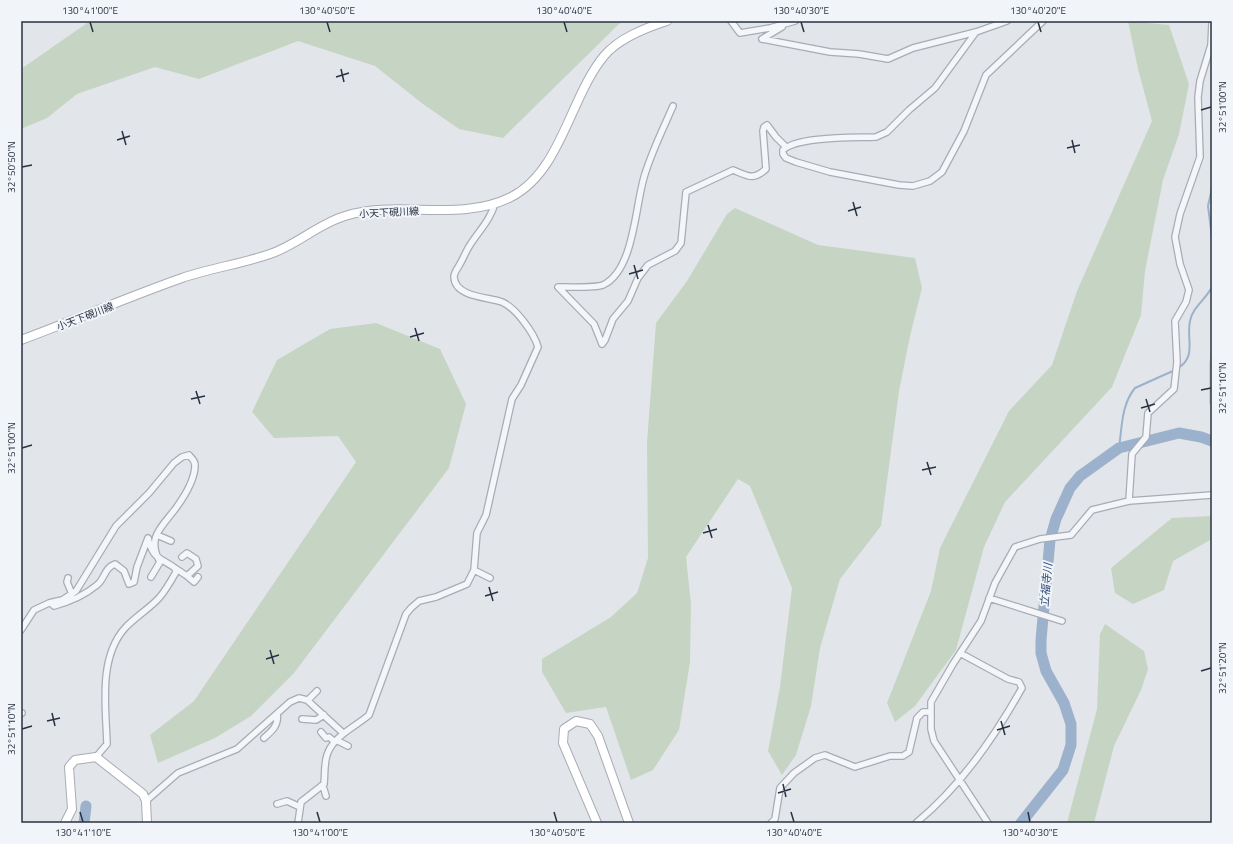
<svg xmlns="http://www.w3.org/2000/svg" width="1233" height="844" viewBox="0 0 1233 844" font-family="'Titillium Web','Noto Sans JP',sans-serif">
  <rect width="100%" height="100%" fill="#e2e5ea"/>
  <path fill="#c6d5c3" d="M 90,21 L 622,21 L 503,138 L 459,129 L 423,104 L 375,66 L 298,41 L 199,79 L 155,67 L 77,94 L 47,118 L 21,129 L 21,69 Z
    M 1128,21 L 1169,25 L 1189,84 L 1179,134 L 1163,180 L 1145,271 L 1141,315 L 1112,387 L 1005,502 L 984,547 L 956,650 L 915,706 L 895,722 L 887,703 L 931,591 L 940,548 L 1009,411 L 1052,365 L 1077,291 L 1152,121 L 1138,69 Z
    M 735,208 L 818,245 L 915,258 L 922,288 L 910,336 L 899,391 L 881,526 L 840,579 L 820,648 L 811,706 L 796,755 L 782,775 L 768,751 L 780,687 L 792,588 L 750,486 L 738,479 L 686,557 L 691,604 L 690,662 L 679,730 L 653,770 L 631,780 L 606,707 L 566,713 L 542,672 L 542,659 L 611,617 L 637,593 L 648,558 L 647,442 L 656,323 L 687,281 L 727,214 Z
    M 376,323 L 440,349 L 466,404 L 449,468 L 294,673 L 251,716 L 215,738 L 158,763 L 150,735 L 194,701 L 356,462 L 338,436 L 274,438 L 252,412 L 277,360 L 330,329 Z
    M 1212,348 L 1212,406 L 1209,404 L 1209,364 Z
    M 1212,516 L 1212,539 L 1173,561 L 1164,590 L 1133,604 L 1115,593 L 1111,568 L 1172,518 Z
    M 1105,624 L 1144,651 L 1148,669 L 1141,690 L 1114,746 L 1094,823 L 1067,823 L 1097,709 L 1100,634 Z"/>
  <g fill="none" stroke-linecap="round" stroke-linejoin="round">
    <path stroke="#9cb1cb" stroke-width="2" d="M 1212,188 L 1208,206 L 1212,237
      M 1178,368 C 1197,357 1186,338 1190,321 C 1192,308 1206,299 1212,287
      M 1119,448 C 1122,428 1121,405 1135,388 L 1175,370"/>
    <path stroke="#9cb1cb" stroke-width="11" d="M 84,823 L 86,806
      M 1021,823 L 1063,770 L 1071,745 L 1071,724 L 1064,703 L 1046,671 L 1041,653 L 1041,640 L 1050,540 L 1056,519 L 1070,488 L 1080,476 L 1119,448 L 1179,433 L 1201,437 L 1212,441"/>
    <defs>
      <path id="street" d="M 731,21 L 740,33 L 770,28 L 795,21
        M 976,32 L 935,88 L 909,110 L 887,132 L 876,137 C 856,138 798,136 783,150 L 783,154 L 786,158 L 796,162 L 830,172 L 899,185 L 913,186 L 930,181 L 942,172 L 964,131 L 986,75 L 1043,21
        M 762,39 L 830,52 L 859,54 L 888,59 L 913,48 L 976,32 L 1007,21
        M 762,39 L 782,27
        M 602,344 L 605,340 L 613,319 L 628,301 L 638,278 L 648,265 L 675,251 L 681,243 L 686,192 L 733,170 C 748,176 753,181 766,169 L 763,131 L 764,127 L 767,125 L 776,137 L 786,147
        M 602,344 L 594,324 L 558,287 C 567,287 596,288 603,285 C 635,270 635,203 645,174 C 652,151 663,129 673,106
        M 1129,501 L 1132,454 L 1146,437 L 1148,413 L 1174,389 L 1177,362 L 1175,321 L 1186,302 L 1189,290 L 1180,264 L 1175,237 L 1180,214 L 1200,157 L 1198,97 L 1200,81 L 1211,45 L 1212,23
        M 157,535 L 171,541
        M 175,568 L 187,576 L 198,566 L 196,559 L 187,553 L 182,557
        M 474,570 L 490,578
        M 187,576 L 194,582 L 198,577
        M 68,578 L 67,582 L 72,594
        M 989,598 L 1062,621
        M 51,603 L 54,606 C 69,602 85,595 97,585 C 105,579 104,568 115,564 L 124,571 L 129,584 L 134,582 L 137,567 L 148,538 C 153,559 159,557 175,568 L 176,572 C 171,581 166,590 159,598 C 149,609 135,617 125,628 C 98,658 106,708 107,744 L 96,757
        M 21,630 L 34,610 L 49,603 L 62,600 L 76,591 L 116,526 L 149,493 L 174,463 L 182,457 L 189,455 C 191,458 195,460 195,465 C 195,479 184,497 176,508 C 162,527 146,537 160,562 L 151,577
        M 308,700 L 317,691
        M 21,713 L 22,713
        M 302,719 L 316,720 L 324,715
        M 321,732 L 326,738 L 329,737 L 335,742
        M 264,738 C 272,731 279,725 277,714
        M 336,740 L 348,746
        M 321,786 L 324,789 L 326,796
        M 146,801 L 178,773 L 237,749 L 290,702 L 299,698 L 307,700 L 343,733
        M 277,804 L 287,801 L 300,807
        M 298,823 L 301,802 L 324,784 C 325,775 324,764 327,755 C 333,736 355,727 369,715 L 406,614 L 411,608 L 419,601 L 436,597 L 467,584 L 474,570 L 477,533 L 486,515 L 512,399 L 521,385 L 538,347 C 534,333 516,308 502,302 C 490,297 455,298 454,277 C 454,272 458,268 460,264 C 464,257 466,251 470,245 C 479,231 491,219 495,203
        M 771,823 L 775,819 L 780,788 L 794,773 L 815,758 L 825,755 L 855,767 L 890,756 L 903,756 L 909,752 L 917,718 L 923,712 L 930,712
        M 916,823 C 961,786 994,738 1022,688 L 1019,682 L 1008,679 L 960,653
        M 988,823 L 934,741 L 931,729 L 931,702 L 953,664 L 981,621 L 995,583 L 1015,547 L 1040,539 L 1071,535 L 1092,510 L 1129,501 L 1212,495"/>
      <path id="secondary" d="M 21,340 C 75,320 128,297 182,278 C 211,268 241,264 270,254 C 297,245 318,224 345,216 C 398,199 459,223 511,197 C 561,172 570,97 604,56 C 619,38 645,28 667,21
        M 65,823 L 72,809 L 69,767 L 75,760 L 96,757 L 143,794 L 146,801 L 147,823
        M 597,823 L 563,743 L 564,729 L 576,721 L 590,724 L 598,736 L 629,823"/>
    </defs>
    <use href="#street" stroke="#a7acb5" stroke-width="8"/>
    <use href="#secondary" stroke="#a7acb5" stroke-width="10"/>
    <use href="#street" stroke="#f5f6f9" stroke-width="5.5"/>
    <use href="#secondary" stroke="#fff" stroke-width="8"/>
  </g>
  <path fill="none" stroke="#293243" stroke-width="1.5" d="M 90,22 L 93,32M 327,22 L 330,32M 564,22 L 567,32M 801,22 L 804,32M 1038,22 L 1041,32M 341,69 L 344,82M 336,77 L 349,73M 1201,110 L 1211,107M 122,131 L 126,145M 117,140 L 130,136M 1072,140 L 1075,153M 1067,148 L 1080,145M 22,167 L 32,165M 853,202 L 857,216M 848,211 L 861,207M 634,265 L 638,279M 629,274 L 643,270M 415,328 L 419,341M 410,337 L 424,333M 1201,390 L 1211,388M 196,391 L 200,404M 191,399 L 205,396M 1146,399 L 1150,412M 1141,408 L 1155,404M 22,448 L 32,445M 927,462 L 931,475M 922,470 L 936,467M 708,525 L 712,538M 703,533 L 717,529M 489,587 L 493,601M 485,596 L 498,592M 270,650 L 274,664M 266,659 L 279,655M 1201,671 L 1211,668M 52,713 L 55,726M 47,721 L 60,718M 1001,721 L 1005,735M 22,729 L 32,726M 997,730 L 1010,726M 783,784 L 786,797M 778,793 L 791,789M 80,812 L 83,822M 317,812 L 320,822M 554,812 L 557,822M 791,812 L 794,822M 1028,812 L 1030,822"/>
  <g text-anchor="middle" stroke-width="4" stroke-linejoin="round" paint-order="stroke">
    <g font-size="10" fill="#293243" stroke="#f1f4f8">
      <text transform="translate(389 212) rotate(-3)" y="4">小天下硯川線</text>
      <text transform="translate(85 316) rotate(-21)" y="4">小天下硯川線</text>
    </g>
    <g font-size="11" font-style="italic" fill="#324f78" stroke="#f1f4f8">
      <text transform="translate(1046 585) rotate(-85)" y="4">立福寺川</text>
    </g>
  </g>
  <rect width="1233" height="844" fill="none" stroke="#f1f4f8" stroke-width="44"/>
  <rect x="22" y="22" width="1189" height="800" fill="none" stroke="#293243" stroke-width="1.5"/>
  <g font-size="10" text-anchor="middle" fill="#293243">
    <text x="90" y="14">130°41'00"E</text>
    <text x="327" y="14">130°40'50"E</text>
    <text x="564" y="14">130°40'40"E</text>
    <text x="801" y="14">130°40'30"E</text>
    <text x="1038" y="14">130°40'20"E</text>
    <text transform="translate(1222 107) rotate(-90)" y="4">32°51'00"N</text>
    <text transform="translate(11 167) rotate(-90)" y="4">32°50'50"N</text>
    <text transform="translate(1222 388) rotate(-90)" y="4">32°51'10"N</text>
    <text transform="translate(11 448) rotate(-90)" y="4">32°51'00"N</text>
    <text transform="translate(1222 668) rotate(-90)" y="4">32°51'20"N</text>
    <text transform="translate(11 729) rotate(-90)" y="4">32°51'10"N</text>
    <text x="83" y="836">130°41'10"E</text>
    <text x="320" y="836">130°41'00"E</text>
    <text x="557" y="836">130°40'50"E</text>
    <text x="794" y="836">130°40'40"E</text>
    <text x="1030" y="836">130°40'30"E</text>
  </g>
</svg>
